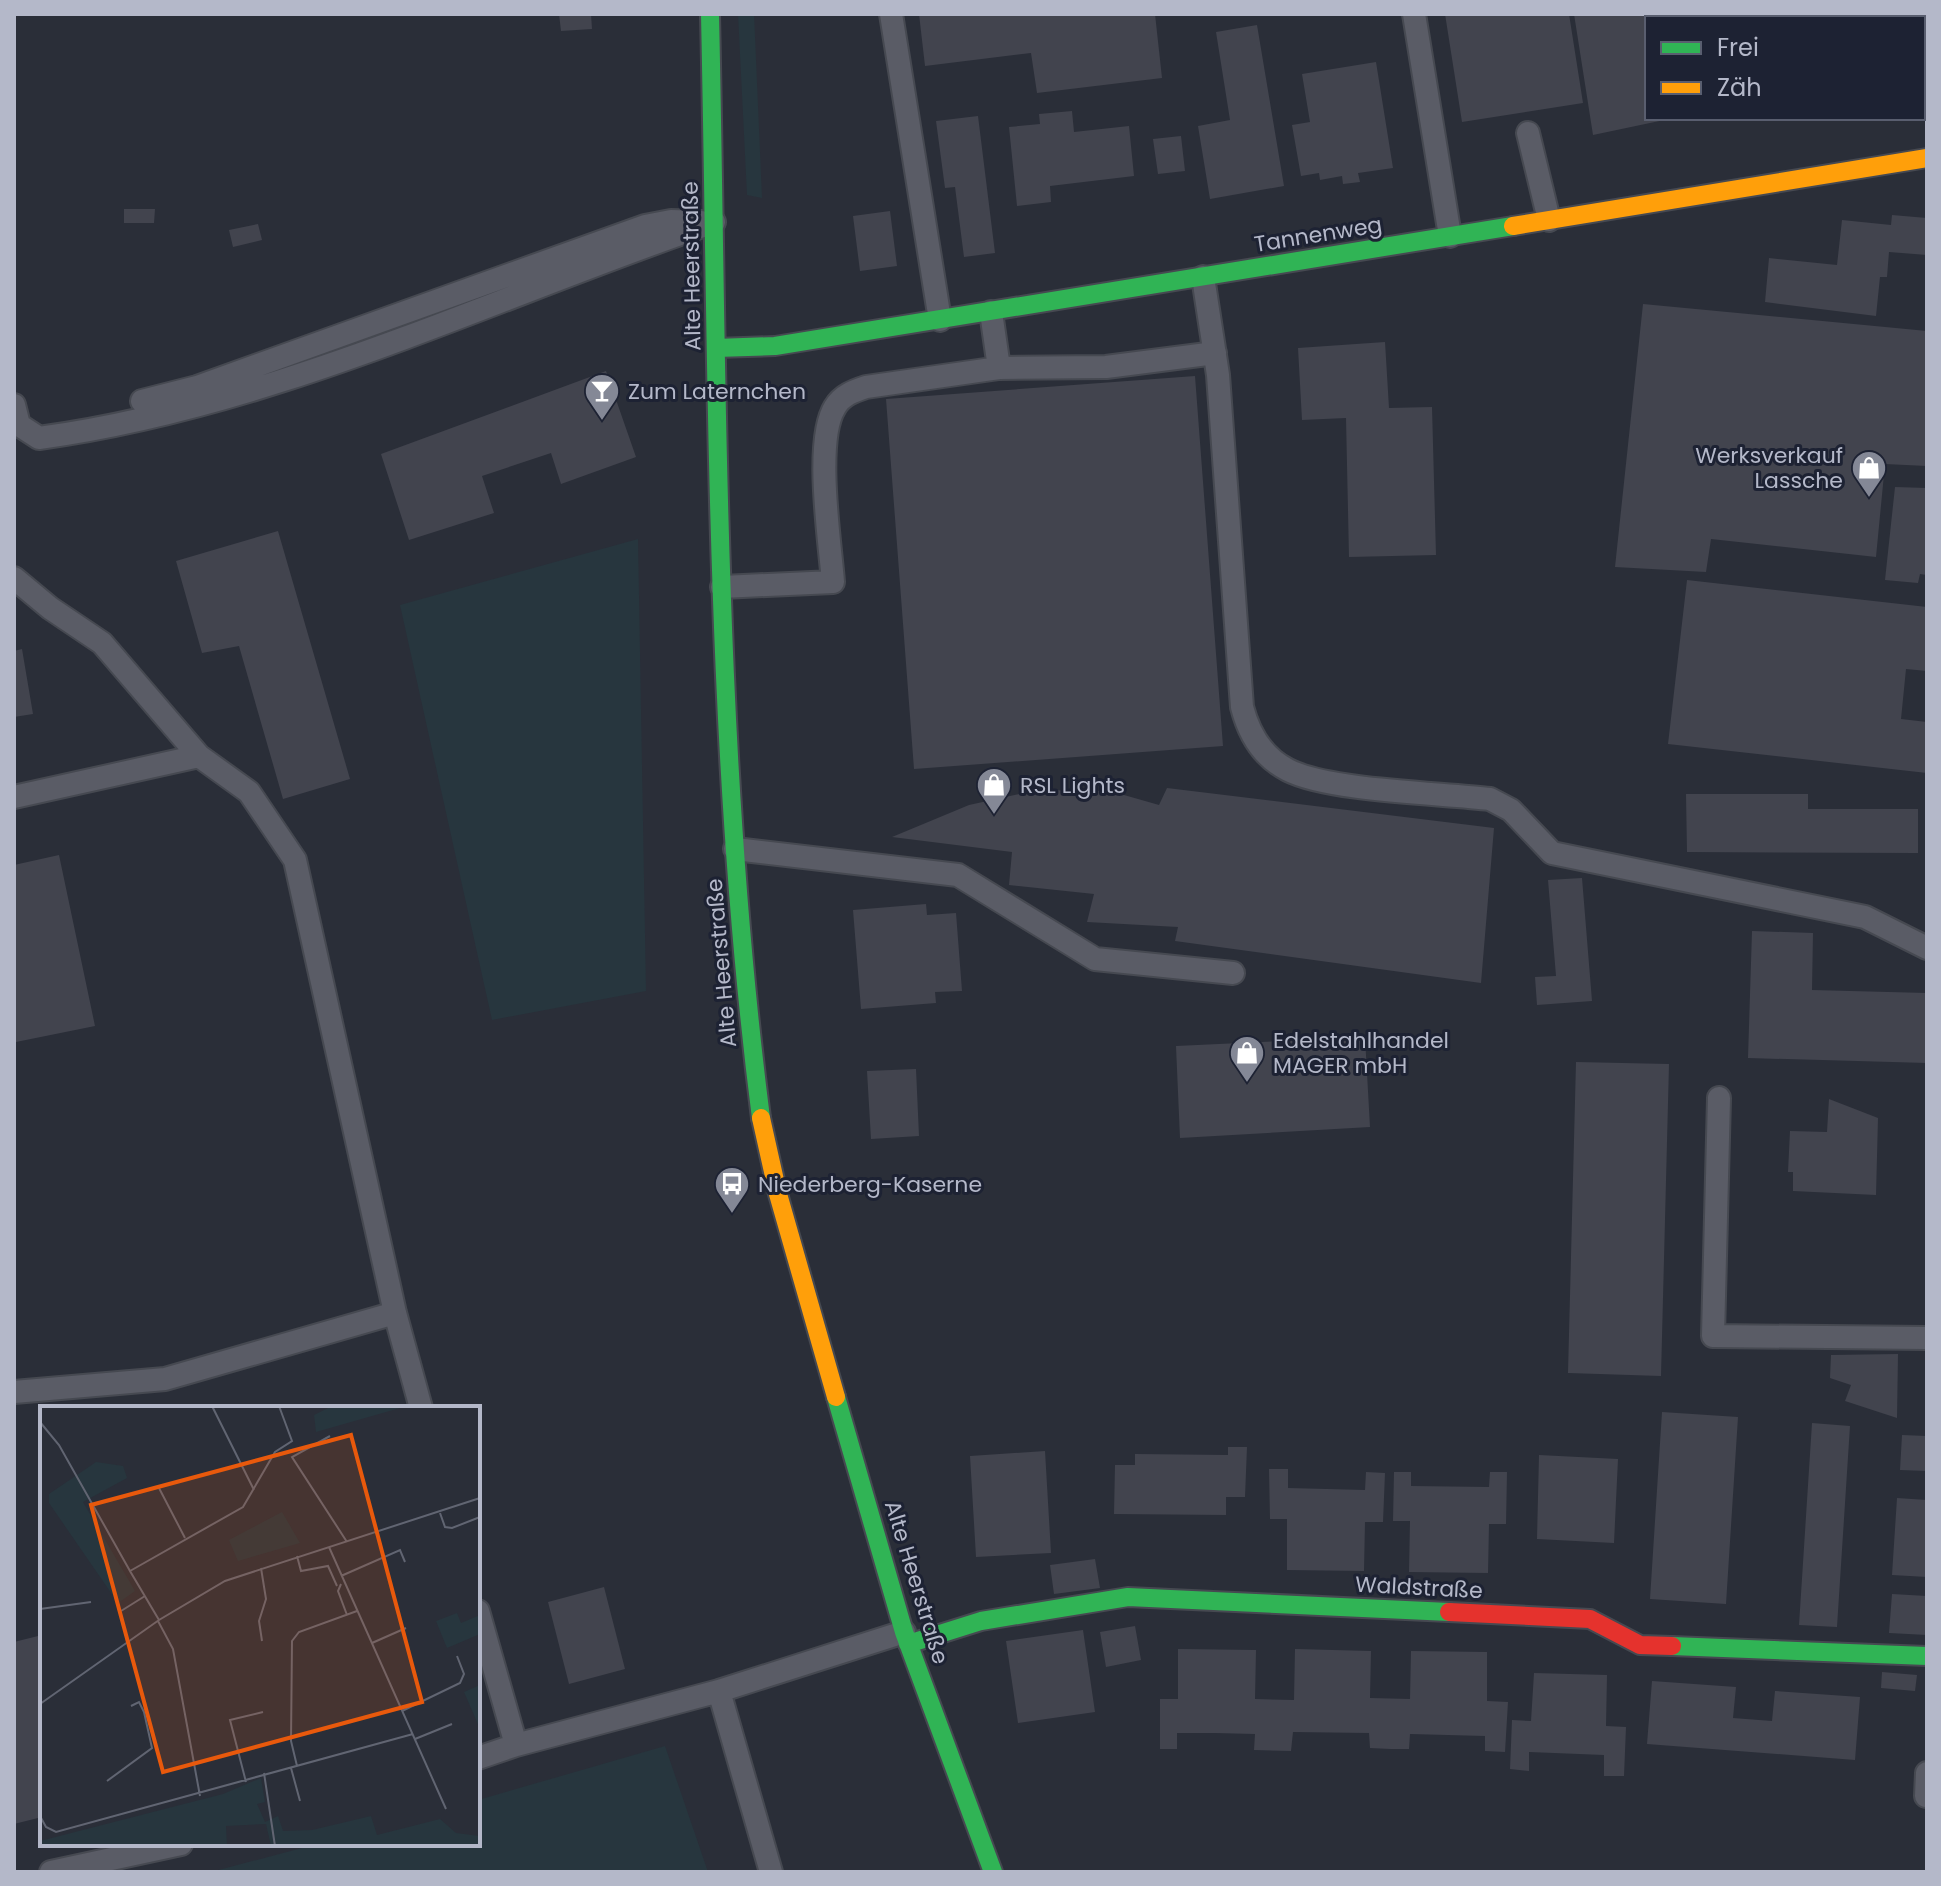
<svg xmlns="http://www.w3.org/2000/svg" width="1941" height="1886" viewBox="0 0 1941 1886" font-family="Poppins,sans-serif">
  <rect width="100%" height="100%" fill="#2a2e38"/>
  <path fill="#27363e" d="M 738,14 L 754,14 L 762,198 L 747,195 Z
    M 638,539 L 646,991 L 492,1020 L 400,605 Z
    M 665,1746 L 708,1872 L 211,1872 L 317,1844 L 478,1844 L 478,1800 Z"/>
  <path fill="#42444e" d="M 559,14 L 591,14 L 592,29 L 561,31 Z
    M 919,14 L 1155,14 L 1162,78 L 1037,93 L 1031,53 L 925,66 Z
    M 1445,14 L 1569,14 L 1583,103 L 1462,122 Z
    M 1574,14 L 1925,14 L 1927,93 L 1923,94 L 1923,18 L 1647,18 L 1647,118 L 1669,119 L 1593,135 Z
    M 1257,25 L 1284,186 L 1210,199 L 1198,126 L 1230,120 L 1216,32 Z
    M 1376,62 L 1393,168 L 1358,173 L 1360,182 L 1343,184 L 1342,176 L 1320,180 L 1319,173 L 1301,176 L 1292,125 L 1310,122 L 1302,74 Z
    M 1072,111 L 1074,132 L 1129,126 L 1134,176 L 1050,186 L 1051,202 L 1017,206 L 1009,127 L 1040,124 L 1039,114 Z
    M 978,116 L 995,253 L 964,257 L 955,187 L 945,188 L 936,121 Z
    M 1181,136 L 1185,171 L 1158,174 L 1153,139 Z
    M 124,209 L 155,209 L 154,223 L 124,223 Z
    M 890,211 L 897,266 L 860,271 L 853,216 Z
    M 1892,215 L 1927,218 L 1927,255 L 1889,252 L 1887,277 L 1880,277 L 1876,316 L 1765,302 L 1769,258 L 1837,265 L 1842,220 L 1891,225 Z
    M 258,224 L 262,240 L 233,247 L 229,230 Z
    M 1643,304 L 1927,331 L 1927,466 L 1885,464 L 1876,557 L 1711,539 L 1706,572 L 1615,567 Z
    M 1385,342 L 1389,408 L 1432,407 L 1436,555 L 1349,557 L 1346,418 L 1302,420 L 1298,348 Z
    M 606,371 L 636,457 L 561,484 L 551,453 L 482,476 L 494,513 L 409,540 L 381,454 Z
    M 1195,376 L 1223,746 L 914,769 L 886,399 Z
    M 1895,487 L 1927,488 L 1927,575 L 1920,574 L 1918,583 L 1885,580 Z
    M 278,531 L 350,779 L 283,799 L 239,646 L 202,653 L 176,561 Z
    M 1687,580 L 1927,607 L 1927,671 L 1906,669 L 1901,719 L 1927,722 L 1927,773 L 1668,744 Z
    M 22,649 L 33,714 L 14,717 L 14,651 Z
    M 1167,788 L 1494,828 L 1481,983 L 1175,941 L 1178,927 L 1087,922 L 1094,894 L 1009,885 L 1012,852 L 892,837 L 969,805 L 1038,790 L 1110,791 L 1159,805 Z
    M 1686,794 L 1808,794 L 1808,809 L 1918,809 L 1918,853 L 1687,852 Z
    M 59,855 L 95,1026 L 16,1042 L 14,865 Z
    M 1582,878 L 1592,1001 L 1537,1005 L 1535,977 L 1556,976 L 1548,880 Z
    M 926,904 L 927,915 L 956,913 L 962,991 L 935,992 L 936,1003 L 861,1009 L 853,910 Z
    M 1752,931 L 1813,933 L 1812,990 L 1927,993 L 1927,1063 L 1748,1058 Z
    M 1365,1037 L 1370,1127 L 1180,1138 L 1176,1046 Z
    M 1576,1062 L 1669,1064 L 1661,1376 L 1568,1373 Z
    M 916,1069 L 919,1136 L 871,1139 L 867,1071 Z
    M 1829,1099 L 1878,1118 L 1876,1195 L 1793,1191 L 1793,1172 L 1788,1172 L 1790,1131 L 1827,1132 Z
    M 1898,1354 L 1897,1418 L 1845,1401 L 1851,1385 L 1830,1378 L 1831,1355 Z
    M 1662,1412 L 1738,1417 L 1726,1604 L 1650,1599 Z
    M 1812,1423 L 1850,1426 L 1837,1627 L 1799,1625 Z
    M 1902,1435 L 1927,1436 L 1927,1471 L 1900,1470 Z
    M 1228,1447 L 1247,1447 L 1245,1497 L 1226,1497 L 1226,1515 L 1114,1514 L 1115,1465 L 1135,1465 L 1135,1454 L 1228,1455 Z
    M 1045,1451 L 1051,1553 L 976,1557 L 970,1456 Z
    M 1539,1455 L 1618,1459 L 1614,1543 L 1537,1539 Z
    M 1269,1469 L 1288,1469 L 1288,1488 L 1365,1490 L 1366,1472 L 1385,1473 L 1383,1522 L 1365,1522 L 1364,1571 L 1287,1570 L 1287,1519 L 1270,1519 Z
    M 1394,1472 L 1411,1472 L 1411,1486 L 1489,1487 L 1490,1472 L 1507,1472 L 1506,1524 L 1489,1524 L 1488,1573 L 1409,1572 L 1410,1521 L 1393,1521 Z
    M 1897,1498 L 1927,1500 L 1927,1577 L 1892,1575 Z
    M 1095,1559 L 1100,1588 L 1054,1594 L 1050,1565 Z
    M 604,1587 L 625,1669 L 569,1684 L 548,1602 Z
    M 1892,1594 L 1927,1596 L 1927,1635 L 1889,1633 Z
    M 1135,1626 L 1141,1660 L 1106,1667 L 1100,1632 Z
    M 1083,1630 L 1095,1712 L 1018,1723 L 1006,1641 Z
    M 42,1635 L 42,1817 L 14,1824 L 14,1642 Z
    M 1178,1649 L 1256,1650 L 1255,1699 L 1294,1700 L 1295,1649 L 1371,1651 L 1370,1698 L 1410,1699 L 1411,1651 L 1487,1652 L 1487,1701 L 1508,1702 L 1505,1752 L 1485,1751 L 1485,1736 L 1410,1734 L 1409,1749 L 1391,1749 L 1370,1748 L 1369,1733 L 1293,1732 L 1291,1751 L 1254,1750 L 1255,1734 L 1215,1733 L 1177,1733 L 1177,1749 L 1160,1749 L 1160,1699 L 1178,1699 Z
    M 1882,1672 L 1917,1675 L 1915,1691 L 1881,1688 Z
    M 1534,1673 L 1607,1675 L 1606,1726 L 1626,1727 L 1624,1776 L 1604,1776 L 1604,1755 L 1529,1752 L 1529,1771 L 1510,1769 L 1512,1720 L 1531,1721 Z
    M 1652,1681 L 1736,1687 L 1733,1718 L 1772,1721 L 1775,1691 L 1860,1697 L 1855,1760 L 1647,1744 Z"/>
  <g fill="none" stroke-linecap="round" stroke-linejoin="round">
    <defs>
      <path id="lane" d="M 891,14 L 940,320
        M 1414,14 L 1450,236
        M 1528,133 L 1549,220
        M 1203,277 L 1218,375 L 1242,707 C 1249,734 1262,757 1288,770 C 1329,791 1440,793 1490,799 L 1511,810 L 1552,853 L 1865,917 L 1927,948
        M 991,312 L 999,368 L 1106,367 L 1215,353
        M 142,401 L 197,387 L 645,226 L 671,221 L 701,222
        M 14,405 L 19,425 L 39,438 C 274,406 492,298 714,222
        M 14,578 L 50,608 L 102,643 L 199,756 L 249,792 L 295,860 L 395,1313 L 421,1408
        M 722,587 L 833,582 C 830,542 814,440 835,407 C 842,395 854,391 866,387 L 999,368
        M 14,797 L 199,756
        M 735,849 L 958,875 L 1095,959 L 1233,973
        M 1719,1098 L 1713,1336 L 1927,1338
        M 14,1392 L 165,1379 L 395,1313
        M 478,1611 L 516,1745 L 719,1691 L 904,1632
        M 719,1691 L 771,1872
        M 478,1758 L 516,1745
        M 1926,1796 L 1927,1773
        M 51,1872 L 181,1844"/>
      <path id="fast" d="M 710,14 C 718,382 714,752 761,1118
        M 716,348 L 775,346 L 1513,226
        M 836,1397 L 904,1632 L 993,1872
        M 908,1644 L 981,1621 L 1128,1597 L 1449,1612
        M 1672,1646 L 1927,1656"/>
      <path id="slow" d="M 1513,226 L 1927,158
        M 761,1118 L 778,1194 L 836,1397"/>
      <path id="jam" d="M 1449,1612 L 1590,1619 L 1640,1645 L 1672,1646"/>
    </defs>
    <use href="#lane" stroke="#464951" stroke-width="26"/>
    <use href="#fast" stroke="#464951" stroke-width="22"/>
    <use href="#slow" stroke="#464951" stroke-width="22"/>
    <use href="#jam" stroke="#464951" stroke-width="22"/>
    <use href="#lane" stroke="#5a5c66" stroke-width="22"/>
    <use href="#fast" stroke="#30b455" stroke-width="18"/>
    <use href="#slow" stroke="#ff9f0a" stroke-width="18"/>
    <use href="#jam" stroke="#e5322d" stroke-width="18"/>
  </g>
  <defs>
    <symbol id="bar-pin" viewBox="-11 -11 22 30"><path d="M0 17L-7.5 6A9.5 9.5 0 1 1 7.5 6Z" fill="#848896" stroke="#1d2233"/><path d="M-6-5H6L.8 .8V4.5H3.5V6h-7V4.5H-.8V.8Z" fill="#fff"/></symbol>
    <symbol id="shop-pin" viewBox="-11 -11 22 30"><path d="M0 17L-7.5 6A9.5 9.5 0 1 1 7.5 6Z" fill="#848896" stroke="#1d2233"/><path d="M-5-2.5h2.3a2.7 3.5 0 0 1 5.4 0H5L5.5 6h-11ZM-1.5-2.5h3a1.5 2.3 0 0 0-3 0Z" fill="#fff"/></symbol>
    <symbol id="bus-pin" viewBox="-11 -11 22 30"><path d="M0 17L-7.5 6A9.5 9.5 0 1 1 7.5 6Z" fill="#848896" stroke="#1d2233"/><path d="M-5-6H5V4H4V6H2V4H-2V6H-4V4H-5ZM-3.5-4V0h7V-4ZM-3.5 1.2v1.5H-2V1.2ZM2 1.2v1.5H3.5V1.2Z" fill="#fff"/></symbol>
  </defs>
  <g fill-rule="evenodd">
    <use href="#bar-pin" x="582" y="371" width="40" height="54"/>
    <use href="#shop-pin" x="1849" y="448" width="40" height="54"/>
    <use href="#shop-pin" x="974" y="765" width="40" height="54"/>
    <use href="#shop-pin" x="1227" y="1033" width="40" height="54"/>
    <use href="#bus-pin" x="712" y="1164" width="40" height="54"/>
  </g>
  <g text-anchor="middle" stroke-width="6" stroke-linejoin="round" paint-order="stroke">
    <g font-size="22" fill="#b4b8c9" stroke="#1d2233">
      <text transform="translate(1318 234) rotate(-9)" y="8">Tannenweg</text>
      <text transform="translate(691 266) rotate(-91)" y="8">Alte Heerstraße</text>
      <text transform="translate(721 963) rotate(-95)" y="8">Alte Heerstraße</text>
      <text transform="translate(917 1582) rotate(73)" y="8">Alte Heerstraße</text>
      <text transform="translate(1419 1587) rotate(3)" y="8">Waldstraße</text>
    </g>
    <g font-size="22" fill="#b4b8c9" stroke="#1d2233" text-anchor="start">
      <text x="628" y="399">Zum Laternchen</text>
      <text x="1843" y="463" text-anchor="end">Werksverkauf<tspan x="1843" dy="25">Lassche</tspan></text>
      <text x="1020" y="793">RSL Lights</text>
      <text x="1273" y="1048">Edelstahlhandel<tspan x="1273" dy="25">MAGER mbH</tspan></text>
      <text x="758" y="1192">Niederberg-Kaserne</text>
    </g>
  </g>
  <g transform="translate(40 1406)">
    <rect width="440" height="440" fill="#2a2e38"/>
    <path d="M 292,0 L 367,0 L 276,26 L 274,9 ZM 56,56 L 83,60 L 87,72 L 43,96 L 95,185 L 78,197 L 9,97 L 9,88 ZM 242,106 L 260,137 L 198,155 L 189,134 ZM 417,207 L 421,217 L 440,209 L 440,228 L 407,242 L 396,215 ZM 440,279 L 440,323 L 424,286 ZM 221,372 L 225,396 L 217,398 L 225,416 L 238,410 L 243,425 L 272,424 L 331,410 L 337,429 L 400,413 L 416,427 L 440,430 L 440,440 L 231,440 L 226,418 L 186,420 L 187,440 L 0,440 L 0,435 L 183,388 Z" fill="#27363e"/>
    <path fill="none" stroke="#616572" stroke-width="2" d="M 172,0 L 214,84M 0,16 L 19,39 L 90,165M 290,30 L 252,51 L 307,136M 119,82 L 145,132M 400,107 L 405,121 L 412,122 L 440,111M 289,141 L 406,403M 257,150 L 261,165 L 288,160 L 297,180M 221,162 L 226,193 L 219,215 L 222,235M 301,170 L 360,144 L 365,156M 301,178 L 298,185 L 307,209M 0,203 L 51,196M 81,205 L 105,190M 119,214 L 90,165 L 203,101 L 235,46 L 252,35 L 239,0M 118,215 L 133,243 L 160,390M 332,237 L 366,222M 0,298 L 119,214 L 185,175 L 440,92M 362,305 L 420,277 L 424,268 L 417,250M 375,333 L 412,318M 257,360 L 251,335 L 252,235 L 259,226 L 317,205M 251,362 L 260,395M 224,367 L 235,440M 67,375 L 112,342 L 104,306 L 99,296 L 91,300M 206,376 L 190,314 L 223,306M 0,410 L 6,421 L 16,426 L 373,328"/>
    <path fill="#e8590c" fill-opacity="0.15" stroke="#e8590c" stroke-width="4" d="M 311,29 L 382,296 L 123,366 L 51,99 Z"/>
    <rect width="440" height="440" fill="none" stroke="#b4b8c9" stroke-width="4"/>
  </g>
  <rect width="1941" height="1886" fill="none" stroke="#b4b8c9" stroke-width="32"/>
  <rect x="1645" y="16" width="280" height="104" fill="#1d2233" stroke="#595e6f" stroke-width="2"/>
  <rect x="1661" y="42" width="40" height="12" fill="#30b455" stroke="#595e6f" stroke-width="2"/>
  <text x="1717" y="56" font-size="24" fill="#b4b8c9">Frei</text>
  <rect x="1661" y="82" width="40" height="12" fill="#ff9f0a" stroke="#595e6f" stroke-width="2"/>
  <text x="1717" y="96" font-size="24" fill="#b4b8c9">Zäh</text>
</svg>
